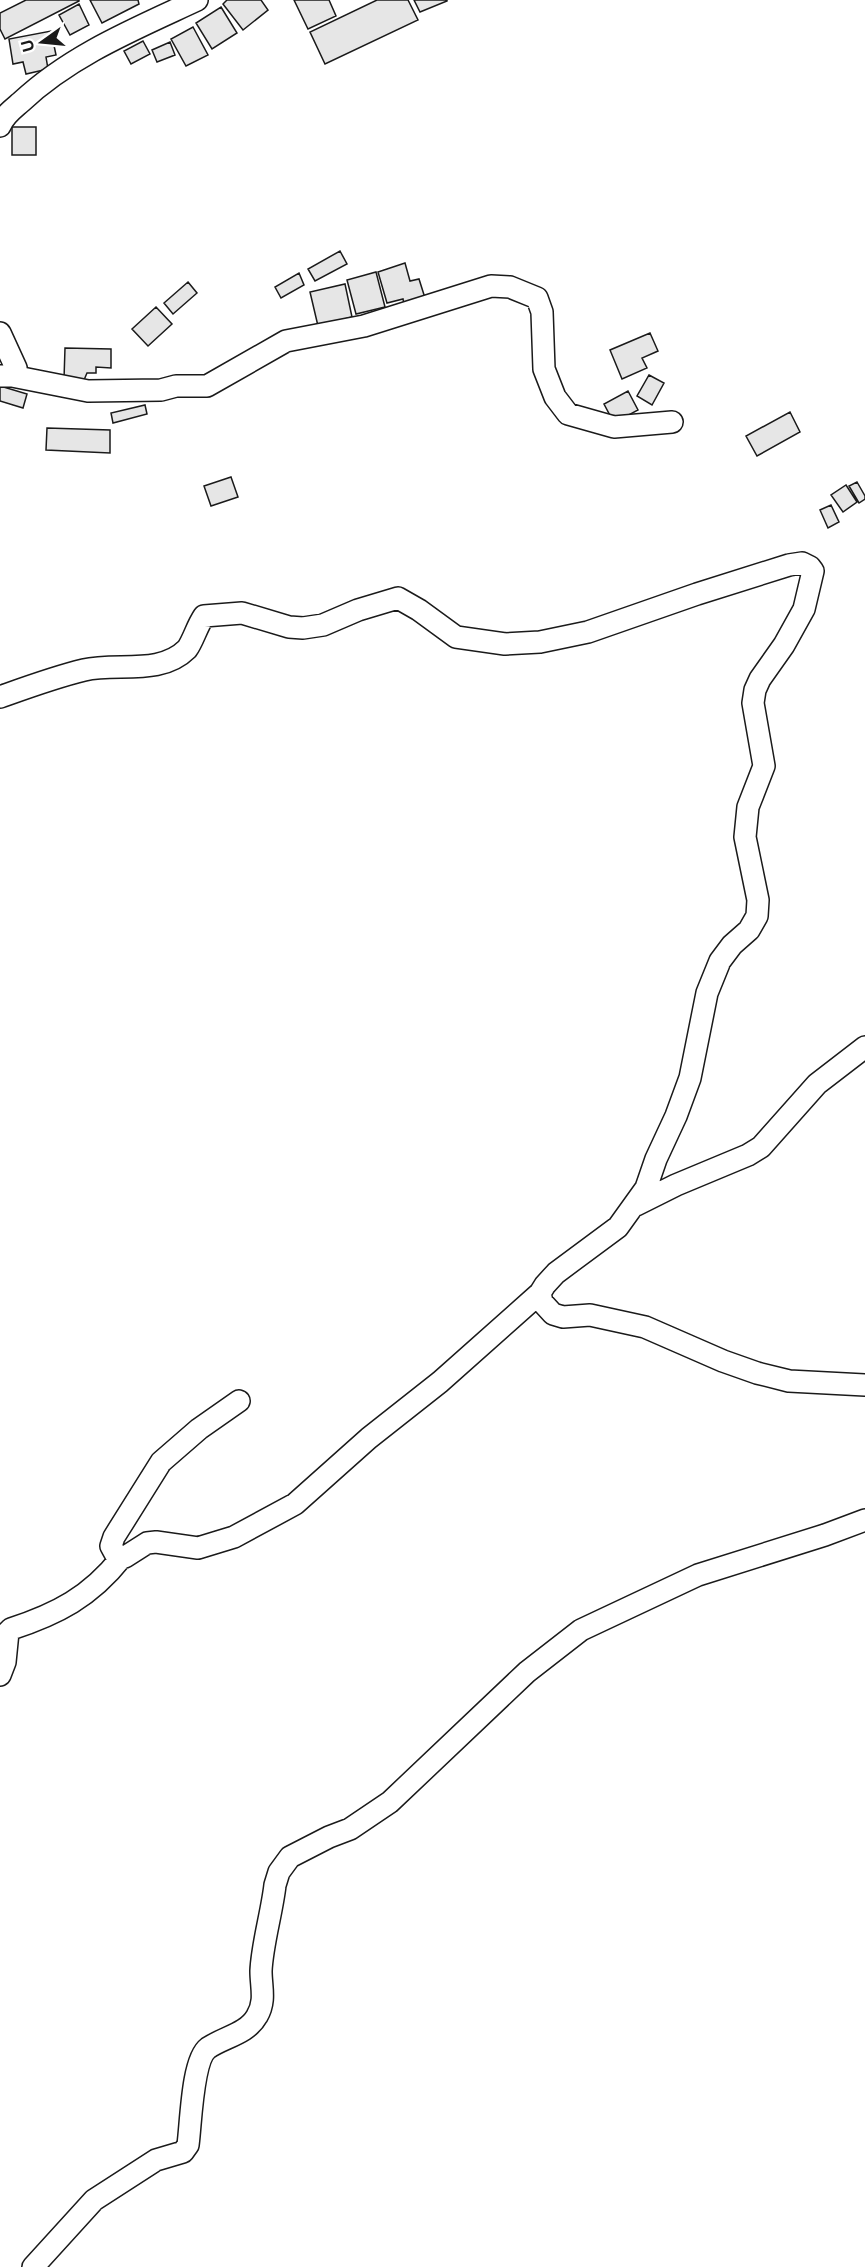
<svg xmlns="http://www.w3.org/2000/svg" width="865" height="2267" viewBox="0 0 865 2267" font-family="Inter,sans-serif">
  <rect width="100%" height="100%" fill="#fff"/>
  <path fill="#e6e6e6" stroke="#1a1a1a" stroke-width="1.5" d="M 26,0 L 79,0 L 79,1 L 5,39 L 0,29 L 0,13 Z
    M 90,0 L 138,0 L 139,4 L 102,23 Z
    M 227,0 L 261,0 L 268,10 L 243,30 L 223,4 Z
    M 294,0 L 329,0 L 336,16 L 308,29 Z
    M 377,0 L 408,0 L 418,20 L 325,64 L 310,32 Z
    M 414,0 L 447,0 L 447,1 L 420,12 Z
    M 79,4 L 89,25 L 70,35 L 59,15 Z
    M 221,7 L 237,33 L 212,49 L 196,23 Z
    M 193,27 L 208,55 L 186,66 L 171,39 Z
    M 51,31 L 56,55 L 46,57 L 48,69 L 26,74 L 23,62 L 13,64 L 9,39 Z
    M 143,41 L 150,54 L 131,64 L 124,51 Z
    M 170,42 L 175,55 L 157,62 L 152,50 Z
    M 12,127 L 36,127 L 36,155 L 12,155 Z
    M 340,251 L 347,264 L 315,281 L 308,269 Z
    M 405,263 L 410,281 L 419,279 L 425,298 L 404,304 L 403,299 L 387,303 L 378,272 Z
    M 376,272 L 385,307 L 356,314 L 347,280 Z
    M 299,273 L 304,285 L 281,298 L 275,287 Z
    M 188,282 L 197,293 L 173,314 L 164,303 Z
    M 345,284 L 352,317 L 318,326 L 310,292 Z
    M 156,307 L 172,324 L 148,346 L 132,329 Z
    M 650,333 L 658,351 L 642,358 L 647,368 L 622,379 L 610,350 Z
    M 65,348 L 111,349 L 111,368 L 96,367 L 96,373 L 87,373 L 84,380 L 64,379 Z
    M 649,375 L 664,383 L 652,405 L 637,396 Z
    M 0,386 L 27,394 L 23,408 L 0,401 Z
    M 628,391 L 638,410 L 614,423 L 604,404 Z
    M 145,405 L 147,414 L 113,423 L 111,413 Z
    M 790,412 L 800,432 L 757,456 L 746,436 Z
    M 47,428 L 110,430 L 110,453 L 46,450 Z
    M 231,477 L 238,497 L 211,506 L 204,486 Z
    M 857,482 L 865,496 L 865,499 L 859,503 L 849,486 Z
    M 846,485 L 857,502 L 843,512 L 831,495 Z
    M 831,505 L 839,522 L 828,528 L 820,510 Z"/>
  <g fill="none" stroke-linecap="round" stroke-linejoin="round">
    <defs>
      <path id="minor" d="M 0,126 C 4,115 13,109 21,102 C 71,55 135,29 197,0
        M 0,333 L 16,368 L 12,376 L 1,376
        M 12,376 L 88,391 L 161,390 L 176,386 L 207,386 L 286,341 L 364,326 L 491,286 L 510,287 L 537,298 L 542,312 L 544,369 L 555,397 L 568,414 L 614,427 L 672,422
        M 0,697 C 28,687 55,677 84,670 C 117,662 160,676 187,649 C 193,641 197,626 204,616 L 242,613 L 289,627 L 303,628 L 323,625 L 358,610 L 398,598 L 419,610 L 456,637 L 505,644 L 540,642 L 588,632 L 697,594 L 789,565 L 802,563 L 810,567 L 813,571 L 804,609 L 784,645 L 760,679 L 755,690 L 753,703 L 764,766 L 748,807 L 745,837 L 758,900 L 757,916 L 749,930 L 732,945 L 720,961 L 707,993 L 690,1078 L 676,1116 L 656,1159 L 646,1188 L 618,1227 L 556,1273 L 545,1285 L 540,1293 L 542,1302 L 553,1314 L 563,1317 L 590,1315 L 645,1327 L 723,1361 L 757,1373 L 789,1381 L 865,1385
        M 636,1205 L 676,1185 L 748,1155 L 761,1147 L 817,1084 L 865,1047
        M 239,1401 L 199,1429 L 161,1462 L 114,1537 L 111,1546 L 117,1557 L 125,1557 L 147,1543 L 156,1542 L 198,1548 L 234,1537 L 295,1504 L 369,1438 L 440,1382 L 540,1293
        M 0,1675 L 5,1662 L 8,1632 L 11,1629 C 57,1614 90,1597 121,1558
        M 33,2267 L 94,2200 L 156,2160 L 183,2152 L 188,2145 C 191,2124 192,2060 208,2048 C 224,2037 247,2034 257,2016 C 266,2001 261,1987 261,1971 C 262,1945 272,1912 275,1885 L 279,1872 L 290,1857 L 329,1837 L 350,1829 L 390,1802 L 527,1672 L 581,1630 L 698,1575 L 825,1535 L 865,1520"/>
    </defs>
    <use href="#minor" stroke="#1a1a1a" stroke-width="24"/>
    <use href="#minor" stroke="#fff" stroke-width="21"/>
  </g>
  <g transform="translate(42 42) rotate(255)" stroke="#ffffff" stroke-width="4.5" paint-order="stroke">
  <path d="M0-4.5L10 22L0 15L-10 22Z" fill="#1a1a1a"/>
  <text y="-9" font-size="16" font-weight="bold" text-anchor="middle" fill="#1a1a1a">U</text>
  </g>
</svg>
